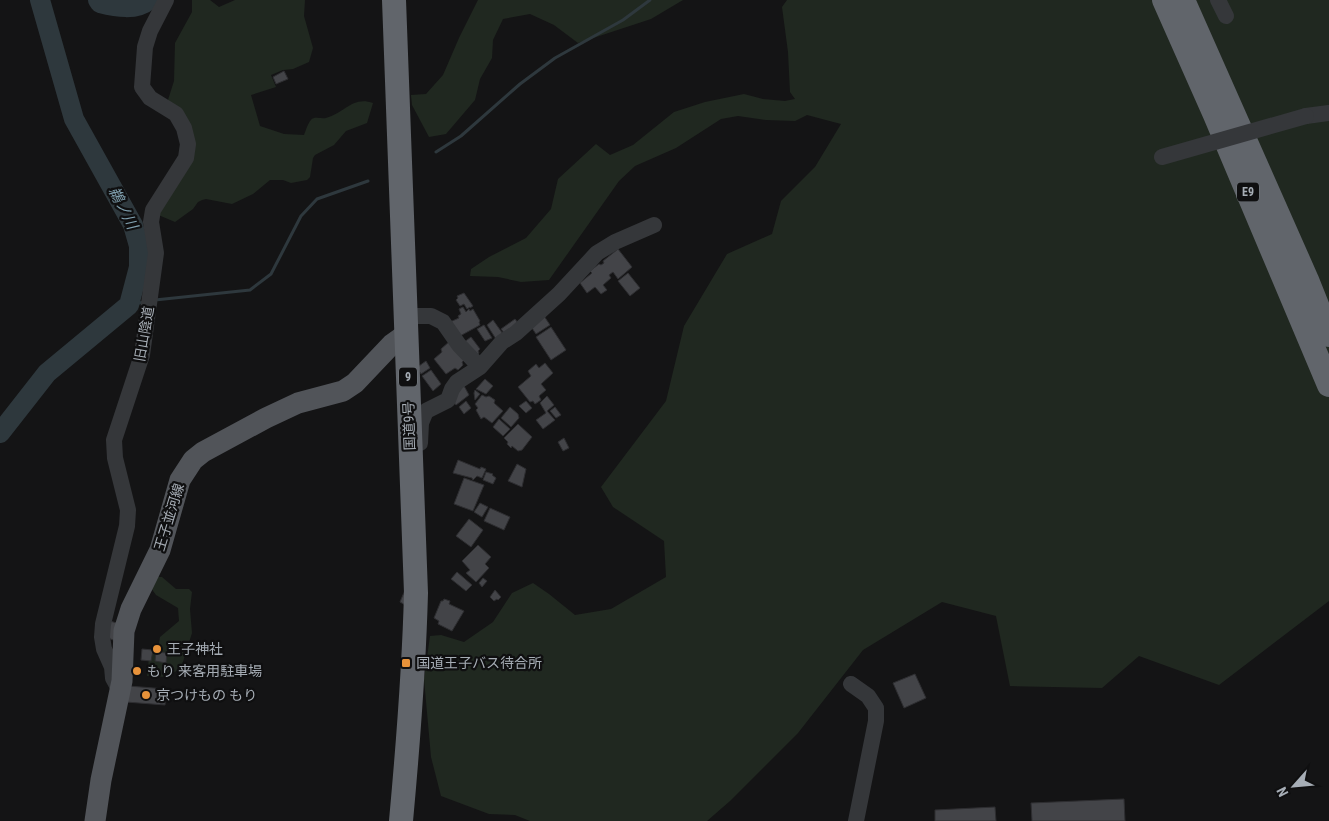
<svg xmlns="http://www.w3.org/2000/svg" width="1329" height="821" viewBox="0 0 1329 821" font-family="'Roboto Condensed','Noto Sans JP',sans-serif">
  <rect width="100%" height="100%" fill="#141415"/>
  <path fill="#202820" d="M 192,0 L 210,0 L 219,7 L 235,0 L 305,0 L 304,16 L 313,48 L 309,62 L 293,69 L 283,70 L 271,75 L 276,87 L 251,95 L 260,126 L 284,134 L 304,135 C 306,130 308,123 311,120 C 314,116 321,119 326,118 C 345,113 352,96 373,103 L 367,123 L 346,131 L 334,145 L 315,155 L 313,158 L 310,177 L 307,180 L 291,183 L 283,180 L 270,180 L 253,194 L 232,204 L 206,199 L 202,200 L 198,202 L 193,209 L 175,222 L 156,214 L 192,158 L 167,103 L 174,81 L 175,43 L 192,12 Z
    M 478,0 L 683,0 L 651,19 L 578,43 L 554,25 L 530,14 L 503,19 L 493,40 L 492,58 L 480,79 L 475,100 L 446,134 L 429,137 L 412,105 L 411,95 L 426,94 L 443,75 L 459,38 Z
    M 787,0 L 1329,0 L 1329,601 L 1219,685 L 1139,656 L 1102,688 L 1010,686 L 996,616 L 942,602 L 863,650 L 798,733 L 730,801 L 707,821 L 530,821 L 515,815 L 489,814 L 441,796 L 431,757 L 424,679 L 430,636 L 441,635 L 464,642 L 493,622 L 512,593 L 533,583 L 549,594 L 575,615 L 611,609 L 666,577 L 664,541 L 613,507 L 601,487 L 666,401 L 684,326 L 727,254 L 772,234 L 781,201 L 815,167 L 841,124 L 807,115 L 795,121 L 766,120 L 738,116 L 721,119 L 676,148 L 635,166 L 619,181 L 549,280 L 521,282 L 498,277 L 470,276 L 471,269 L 489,257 L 526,238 L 551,209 L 558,179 L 596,144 L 610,155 L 633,145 L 674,112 L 705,102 L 744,94 L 763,99 L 785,101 L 795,99 L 790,92 L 788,52 L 782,7 Z
    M 158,577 L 162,577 L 176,589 L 189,589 L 192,592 L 190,609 L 192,633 L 181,668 L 167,677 L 147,676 L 149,658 L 158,649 L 160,637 L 179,621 L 178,608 L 156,595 L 151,588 Z"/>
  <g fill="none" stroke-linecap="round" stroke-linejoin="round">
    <path stroke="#2e383d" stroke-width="3" d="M 436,152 L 461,136 L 520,84 L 555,58 L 623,20 L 650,0
      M 155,300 L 250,290 L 271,274 L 301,216 L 317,199 L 368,181
      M 129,305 L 144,302"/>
    <path stroke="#2e383d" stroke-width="20" d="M 98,0 L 100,3 C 116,7 136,11 149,0
      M 0,433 L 47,373 L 129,305 L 139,267 L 139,246 L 133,225 L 74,119 L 40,0"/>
  </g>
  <path fill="#434448" stroke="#2e2e31" d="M 284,71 L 288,79 L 276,84 L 273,77 Z
    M 618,249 L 632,267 L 618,279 L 613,272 L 609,275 L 611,278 L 603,285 L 607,290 L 601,294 L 595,287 L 587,293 L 580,283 L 592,273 L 590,271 L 599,264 L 601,265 L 604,263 L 603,261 Z
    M 628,273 L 640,288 L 630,296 L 618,281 Z
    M 464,293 L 473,306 L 470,308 L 470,307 L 467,309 L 464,304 L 460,306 L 456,300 L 458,298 L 457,296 Z
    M 463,307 L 466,312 L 469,309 L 470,311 L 473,309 L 480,321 L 479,322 L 480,325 L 460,336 L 450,322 L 459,318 L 458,316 L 461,314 L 459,309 Z
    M 544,316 L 550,325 L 536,334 L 530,325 Z
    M 515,319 L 518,323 L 504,333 L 501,329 Z
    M 493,320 L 503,334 L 496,339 L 487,325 Z
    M 484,325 L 492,338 L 485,341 L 477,329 Z
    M 551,327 L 566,350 L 551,360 L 536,337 Z
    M 471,337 L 480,349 L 478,351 L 479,353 L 474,357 L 463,343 Z
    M 450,341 L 465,359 L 462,362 L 463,365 L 458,370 L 455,368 L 446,374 L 434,359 L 442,352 L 441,349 Z
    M 426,361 L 430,368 L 421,374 L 418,369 L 419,366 Z
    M 545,363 L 553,373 L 541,384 L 546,390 L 539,396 L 541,400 L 535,404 L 533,401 L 530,402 L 518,387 L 531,376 L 528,371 L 536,364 L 539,368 Z
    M 431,370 L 441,384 L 433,391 L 422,376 Z
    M 485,379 L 493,386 L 486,394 L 476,389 Z
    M 463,384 L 469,395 L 456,405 L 452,400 Z
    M 475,390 L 480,394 L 475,400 L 474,393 Z
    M 482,395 L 486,397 L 489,396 L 495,400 L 494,403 L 503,411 L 492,423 L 484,417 L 481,419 L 476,410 L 478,408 L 475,404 Z
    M 547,396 L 554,405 L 547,411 L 555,420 L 543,429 L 536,420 L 546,413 L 540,403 Z
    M 466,401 L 471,408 L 464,414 L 459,407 Z
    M 526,401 L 532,408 L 526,413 L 519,406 Z
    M 510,407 L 518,414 L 519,418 L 511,427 L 501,418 Z
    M 555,407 L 561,415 L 556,418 L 550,411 Z
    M 499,419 L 510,429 L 503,436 L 493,427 Z
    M 518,424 L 532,437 L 522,450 L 518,451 L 512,446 L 511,448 L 507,444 L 508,442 L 504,438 Z
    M 564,438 L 569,448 L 563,451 L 558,442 Z
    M 458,460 L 480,469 L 481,467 L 486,469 L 482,478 L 477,476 L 473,480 L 472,478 L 453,473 Z
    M 517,464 L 526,469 L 522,487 L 508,481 Z
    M 486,472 L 493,474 L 492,475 L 496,478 L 493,484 L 483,480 Z
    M 464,478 L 484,485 L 473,511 L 454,504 Z
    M 480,503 L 488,507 L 482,517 L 474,512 Z
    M 490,508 L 510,517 L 504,530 L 484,521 Z
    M 469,519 L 483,530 L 471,547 L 456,536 Z
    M 478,545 L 491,557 L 485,564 L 489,568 L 476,582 L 466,573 L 470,570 L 462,561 Z
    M 457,572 L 472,585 L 466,591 L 451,579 Z
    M 483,578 L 487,581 L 482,587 L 479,583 Z
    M 405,590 L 407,606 L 400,602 Z
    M 495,590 L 501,597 L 498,600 L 497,599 L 494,601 L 490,597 Z
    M 444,599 L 450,601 L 449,604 L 464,611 L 452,631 L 438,624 L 439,621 L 434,618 L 441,601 L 443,601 Z
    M 110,621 L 120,624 L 116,641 L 105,637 Z
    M 142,649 L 153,650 L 151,661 L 141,660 Z
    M 156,652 L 167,653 L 166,663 L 155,661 Z
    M 915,674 L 926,698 L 904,708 L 893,683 Z
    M 128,686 L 166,689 L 165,705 L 126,702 Z
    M 1124,799 L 1125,821 L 1032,821 L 1031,803 Z
    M 995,807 L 996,821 L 935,821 L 935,810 Z"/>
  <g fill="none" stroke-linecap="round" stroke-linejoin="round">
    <path stroke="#35373a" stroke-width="16" d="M 1218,0 L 1226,16
      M 1306,116 L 1329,113
      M 406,316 L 431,316 L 443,322 L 459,345 L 480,367
      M 420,443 L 421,423 L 426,411 L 448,400 L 452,389 L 457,382 L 480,367 L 502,342 L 516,333 L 559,294 L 597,253 L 615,242 L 654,225
      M 851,684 L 868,696 L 876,708 L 876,721 L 856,821
      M 118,687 L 113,678 L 112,667 L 104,649 L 102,637 L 103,624 L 127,526 L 128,510 L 115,458 L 114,440 L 142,355 L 156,253 L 151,222 L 153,210 L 186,158 L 188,144 L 184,128 L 176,114 L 150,98 L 142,87 L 145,47 L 150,31 L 166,0"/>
    <path stroke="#515459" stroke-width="21" d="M 95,821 L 101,780 L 122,681 L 124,631 L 131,609 L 160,550 L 180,480 L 193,460 L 203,452 L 266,418 L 298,403 L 343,391 L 355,383 L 392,344 L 406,334"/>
    <path stroke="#61656b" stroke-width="24" d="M 394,0 L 416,593 C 414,669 408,745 401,821
      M 1164,0 L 1215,115 L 1329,385
      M 1183,0 L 1307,280 L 1329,335"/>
    <path stroke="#35373a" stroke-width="16" d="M 1162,157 L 1306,116"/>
  </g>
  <g fill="#e7923a" stroke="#0f0f10" stroke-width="2">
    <circle cx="157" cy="649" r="5"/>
    <rect x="401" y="658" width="10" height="10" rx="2.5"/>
    <circle cx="137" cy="671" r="5"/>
    <circle cx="146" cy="695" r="5"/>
  </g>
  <g text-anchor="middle" stroke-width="4.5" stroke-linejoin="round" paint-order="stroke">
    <g fill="#0f0f10" stroke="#797e84" stroke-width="1">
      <rect x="1237" y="182.5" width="22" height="19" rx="4"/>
      <rect x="399" y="367.5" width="18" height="19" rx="4"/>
    </g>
    <g font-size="12" font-weight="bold" fill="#a6adb5">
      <text x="1248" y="196">E9</text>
      <text x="408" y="381">9</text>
    </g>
    <g font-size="14" fill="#a6adb5" stroke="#0f0f10">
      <text transform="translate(144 334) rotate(-80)" y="5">旧山陰道</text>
      <text transform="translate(409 426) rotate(-92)" y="5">国道9号</text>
      <text transform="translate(169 517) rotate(-73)" y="5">王子並河線</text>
    </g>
    <g font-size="14" fill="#a6adb5" stroke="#0f0f10" text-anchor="start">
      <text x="167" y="654">王子神社</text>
      <text x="416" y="668">国道王子バス待合所</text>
      <text x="147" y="676">もり 来客用駐車場</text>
      <text x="156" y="700">京つけもの もり</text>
    </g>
    <g font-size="15" font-style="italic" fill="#7f9fae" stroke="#0f0f10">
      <text transform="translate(123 208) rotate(63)" y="5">鵜ノ川</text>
    </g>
  </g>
  <g transform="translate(1294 786) rotate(243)" stroke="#0f0f10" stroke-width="4" paint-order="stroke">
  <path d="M0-4L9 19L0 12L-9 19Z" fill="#a6adb5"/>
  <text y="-8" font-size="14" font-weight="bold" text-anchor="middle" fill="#a6adb5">N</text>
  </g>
</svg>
